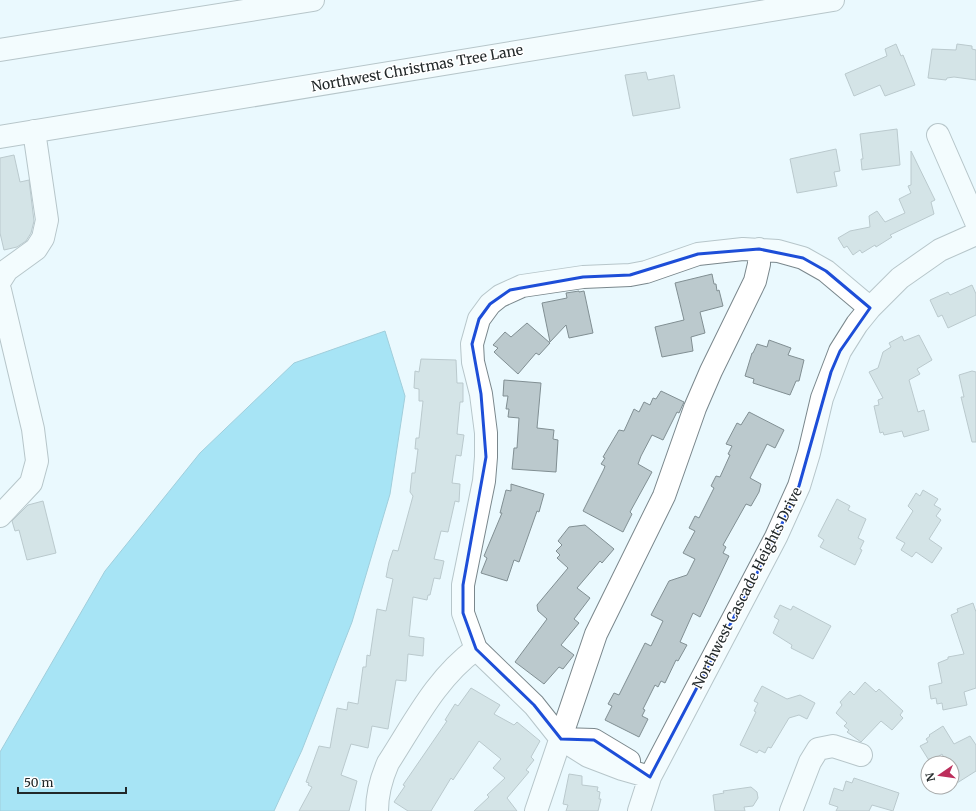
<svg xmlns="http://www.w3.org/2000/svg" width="976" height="811" viewBox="0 0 976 811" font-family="Merriweather,serif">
  <rect width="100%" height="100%" fill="#eaf9fe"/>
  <path fill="#58caec" stroke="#4899b2" d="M 385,331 L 405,396 L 390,494 L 352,622 L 302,750 L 274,811 L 0,811 L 0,752 L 105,571 L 200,453 L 294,363 Z"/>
  <path fill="#bbc9cd" stroke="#818f93" d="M 896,44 L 901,56 L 903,55 L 915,85 L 885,96 L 880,85 L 854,96 L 845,74 L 887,56 L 885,49 Z
    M 957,44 L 972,46 L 972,49 L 976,50 L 976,80 L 954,77 L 947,78 L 946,80 L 928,78 L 932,49 L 956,50 Z
    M 646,72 L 648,80 L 674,75 L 680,108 L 633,116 L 625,75 Z
    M 897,129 L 900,165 L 862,170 L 861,159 L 863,159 L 860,134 Z
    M 836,149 L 840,171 L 834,172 L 837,186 L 797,193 L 790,159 Z
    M 911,151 L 935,200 L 931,202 L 934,214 L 890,235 L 892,237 L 876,247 L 875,245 L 862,253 L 860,250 L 853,255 L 847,246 L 844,248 L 838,238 L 850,231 L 870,227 L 869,216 L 877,211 L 885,222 L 905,213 L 899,199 L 911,193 L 908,186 L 911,185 Z
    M 14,155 L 20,182 L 29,180 L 34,221 L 31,233 L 26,241 L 17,247 L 4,250 L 0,233 L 0,158 Z
    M 712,274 L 714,284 L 716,284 L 717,291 L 719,290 L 723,306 L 700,312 L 705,333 L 691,337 L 693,351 L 662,357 L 655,327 L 684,320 L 675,283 Z
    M 972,285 L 976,294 L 976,315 L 948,328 L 942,315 L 938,317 L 930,300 L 948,292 L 950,295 Z
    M 579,291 L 579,292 L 584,291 L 593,333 L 569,338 L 566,325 L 550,342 L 542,303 L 567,298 L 566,293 Z
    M 527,323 L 550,343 L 539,355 L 536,353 L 518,374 L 494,352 L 498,348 L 493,345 L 505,332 L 511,337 Z
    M 919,335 L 932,360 L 917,369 L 920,374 L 909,380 L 918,412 L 924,410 L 929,430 L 904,437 L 902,431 L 884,435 L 883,432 L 880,433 L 874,406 L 879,405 L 878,400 L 883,398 L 869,372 L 878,368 L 883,352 L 891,347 L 889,343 L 902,336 L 904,341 Z
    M 769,340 L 791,348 L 788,355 L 804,360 L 799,381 L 796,381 L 790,395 L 753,383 L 754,379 L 745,376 L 752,353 L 753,353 L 757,344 L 767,347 Z
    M 421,359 L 456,360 L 457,383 L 463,383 L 463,402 L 460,402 L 457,434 L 464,435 L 461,456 L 456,455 L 452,483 L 460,484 L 459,502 L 455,501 L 448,532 L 441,531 L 434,559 L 444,561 L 440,579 L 434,578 L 430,595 L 428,595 L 427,600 L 413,597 L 409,636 L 424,638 L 423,656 L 408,654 L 406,681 L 396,680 L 388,729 L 372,726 L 368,748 L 351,744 L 341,775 L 357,781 L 349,811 L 299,811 L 312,787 L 308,785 L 309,783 L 306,782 L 319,746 L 330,748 L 337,708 L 347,710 L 348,702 L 358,704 L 363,667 L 366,667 L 367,655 L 370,656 L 377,609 L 386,611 L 393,579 L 386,577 L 389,562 L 393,550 L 398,551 L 413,496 L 410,492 L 412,473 L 415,473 L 418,449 L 415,449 L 416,438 L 419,438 L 423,401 L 419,401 L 419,389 L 414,388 L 415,371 L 419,372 Z
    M 972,371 L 976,372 L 976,442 L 972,442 L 961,397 L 964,397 L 959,375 Z
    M 504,380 L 541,383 L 537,428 L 554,430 L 553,439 L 558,440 L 556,472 L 512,469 L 514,448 L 517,448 L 519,418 L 508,417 L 509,409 L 506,409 L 508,396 L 503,396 Z
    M 661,391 L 684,402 L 679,413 L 677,412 L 663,440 L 652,435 L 641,456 L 638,464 L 652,472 L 630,512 L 632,514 L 623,532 L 583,511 L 604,469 L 605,466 L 601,464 L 605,458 L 603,457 L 619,430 L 624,431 L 634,409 L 639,412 L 644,402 L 650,405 L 653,398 L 656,399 Z
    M 749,412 L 784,430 L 775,448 L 767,444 L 750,478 L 761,484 L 759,492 L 751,506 L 746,504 L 723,545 L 726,547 L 723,553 L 729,556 L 700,617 L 693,613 L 680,642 L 687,645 L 678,661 L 676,660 L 665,683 L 661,681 L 658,687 L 655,685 L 643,709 L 645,710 L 642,716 L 648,719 L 639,737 L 605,720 L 612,706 L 608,704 L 614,693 L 619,695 L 645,643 L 651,646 L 663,621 L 651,615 L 669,581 L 687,575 L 695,559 L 683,553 L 695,531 L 689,528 L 695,516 L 699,518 L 714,488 L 711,486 L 716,476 L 720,477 L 730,455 L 728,454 L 732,446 L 726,444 L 737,423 L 741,425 Z
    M 511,484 L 544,494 L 539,512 L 537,511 L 519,562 L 514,560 L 507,581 L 481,573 L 487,558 L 484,556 L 502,513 L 500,513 L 506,490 L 511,491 Z
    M 923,490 L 938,499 L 934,505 L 941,509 L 936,516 L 941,520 L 929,539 L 942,548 L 932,563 L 916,552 L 912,557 L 901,550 L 905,543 L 896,538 L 913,511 L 908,506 L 916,493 L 920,496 Z
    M 837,499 L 850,506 L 848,510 L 866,519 L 858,538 L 864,541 L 860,549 L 862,550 L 855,565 L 820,547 L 824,540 L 818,536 Z
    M 43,501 L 56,553 L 27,560 L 19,530 L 15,531 L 12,521 L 28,505 Z
    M 585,525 L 614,549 L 602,563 L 600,561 L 577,588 L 590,598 L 574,619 L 579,623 L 561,645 L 574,655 L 563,669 L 559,667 L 544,684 L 515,662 L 547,619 L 538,611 L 537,605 L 568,568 L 557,558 L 560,555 L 556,551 L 562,545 L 558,541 L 569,527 Z
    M 973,603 L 976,612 L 976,688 L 964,692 L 967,705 L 943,710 L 942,703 L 937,704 L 936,698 L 931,699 L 929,686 L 942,683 L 938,663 L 948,659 L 948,657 L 964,654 L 951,615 L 958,612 L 957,609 Z
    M 780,605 L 791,610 L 793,606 L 831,626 L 813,659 L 791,648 L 792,645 L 773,633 L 779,620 L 774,617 Z
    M 865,682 L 876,692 L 879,689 L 903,711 L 900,715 L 903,718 L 892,730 L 881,721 L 861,742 L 847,732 L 849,730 L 844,726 L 847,723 L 836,713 L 842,705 L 840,702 L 850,691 L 854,695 Z
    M 762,686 L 787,699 L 800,695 L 815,703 L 807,719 L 799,715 L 789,718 L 771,748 L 768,747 L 765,753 L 759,750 L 757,753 L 740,745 L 756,712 L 754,711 L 758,703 L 754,701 Z
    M 471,688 L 500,705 L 494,714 L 514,725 L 517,722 L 540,741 L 531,757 L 534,760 L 526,770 L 529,772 L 507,798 L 517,811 L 474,811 L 489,797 L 487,795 L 505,778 L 493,768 L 501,759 L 479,741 L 453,780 L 451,778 L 431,811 L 408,811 L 394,802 L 405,786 L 403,785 L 447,721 L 445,720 L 455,704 L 458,706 Z
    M 943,726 L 954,744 L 970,736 L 976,745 L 976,771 L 957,783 L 952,775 L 952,763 L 947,763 L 942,754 L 930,762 L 920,746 L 928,742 L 926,739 L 930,736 L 929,735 Z
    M 569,774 L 582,776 L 582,785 L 598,787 L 597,791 L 600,792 L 599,799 L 601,799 L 598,811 L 566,811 L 568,805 L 563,804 Z
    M 854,778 L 899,793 L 893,811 L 872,805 L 869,811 L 836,811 L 838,807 L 829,804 L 834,788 L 843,791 L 846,781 L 852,783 Z
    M 751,787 L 757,792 L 758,798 L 753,806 L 744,807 L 745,811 L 715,811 L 713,795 L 724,793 L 723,791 Z"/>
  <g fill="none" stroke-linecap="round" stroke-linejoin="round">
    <defs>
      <path id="minor" d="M 0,50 L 313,0
        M 938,135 L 976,222
        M 0,137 L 833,0
        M 0,281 L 7,270 L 36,249 L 43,238 L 47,220 L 34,131
        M 0,290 L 33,429 L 37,461 L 31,483 L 0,516
        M 561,739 L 594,740 L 629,761
        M 650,777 L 622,769 L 588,756 L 561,739 L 534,705 L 476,649 L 463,613 L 463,585 L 484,481 L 486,457 L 486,433 L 481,394 L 473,362 L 472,344 L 479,319 L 490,304 L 500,296 L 522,286 L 583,277 L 630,275 L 646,272 L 698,254 L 743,249 L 778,251 L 803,258 L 826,271 L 870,308
        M 377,811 C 377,794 381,779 388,763 C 414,723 436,678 476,649
        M 536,811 L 596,634 L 664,496 L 695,408 L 711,371 L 755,281 L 759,264 L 759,249
        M 639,811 L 650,777 L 776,537 L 799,486 L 809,453 L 822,398 L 840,351 L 857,324 L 870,308 L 900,278 L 940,250 L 976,234
        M 791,811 L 810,762 L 818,749 L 833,746 L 861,755"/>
    </defs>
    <use href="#minor" stroke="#7a878c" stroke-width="24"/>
    <use href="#minor" stroke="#fff" stroke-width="22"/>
  </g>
  <path d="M0 0H976V811H0ZM 759,249 L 803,258 L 826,271 L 870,308 L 840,351 L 831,372 L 799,486 L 776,537 L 650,777 L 594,740 L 561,739 L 534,705 L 476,649 L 463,613 L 463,585 L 486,457 L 481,394 L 472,344 L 479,319 L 490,304 L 510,290 L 583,277 L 630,275 L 698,254 Z" fill="#eaf9fe" fill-opacity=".55" fill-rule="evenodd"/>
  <path fill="none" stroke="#1d4ed8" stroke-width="3" stroke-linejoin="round" d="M 759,249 L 803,258 L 826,271 L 870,308 L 840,351 L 831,372 L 799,486 L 776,537 L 650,777 L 594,740 L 561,739 L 534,705 L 476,649 L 463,613 L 463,585 L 486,457 L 481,394 L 472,344 L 479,319 L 490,304 L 510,290 L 583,277 L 630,275 L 698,254 Z"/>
  <g text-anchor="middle" stroke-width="3" stroke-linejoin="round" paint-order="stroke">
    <g font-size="14" fill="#222829" stroke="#fff">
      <text transform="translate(417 68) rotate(-10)" y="5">Northwest Christmas Tree Lane</text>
      <text transform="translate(747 588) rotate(-63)" y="5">Northwest Cascade Heights Drive</text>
    </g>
  </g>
  <g transform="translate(940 775) rotate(257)"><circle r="19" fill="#ffffff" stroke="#a7a9a9"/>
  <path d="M0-3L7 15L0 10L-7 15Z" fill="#bc2e5b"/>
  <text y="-6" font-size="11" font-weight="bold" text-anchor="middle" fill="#222829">N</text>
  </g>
  <path d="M18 787v6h108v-6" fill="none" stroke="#222829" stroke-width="2"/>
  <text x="24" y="787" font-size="12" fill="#222829" stroke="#ffffff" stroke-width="3" paint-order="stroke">50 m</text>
</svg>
